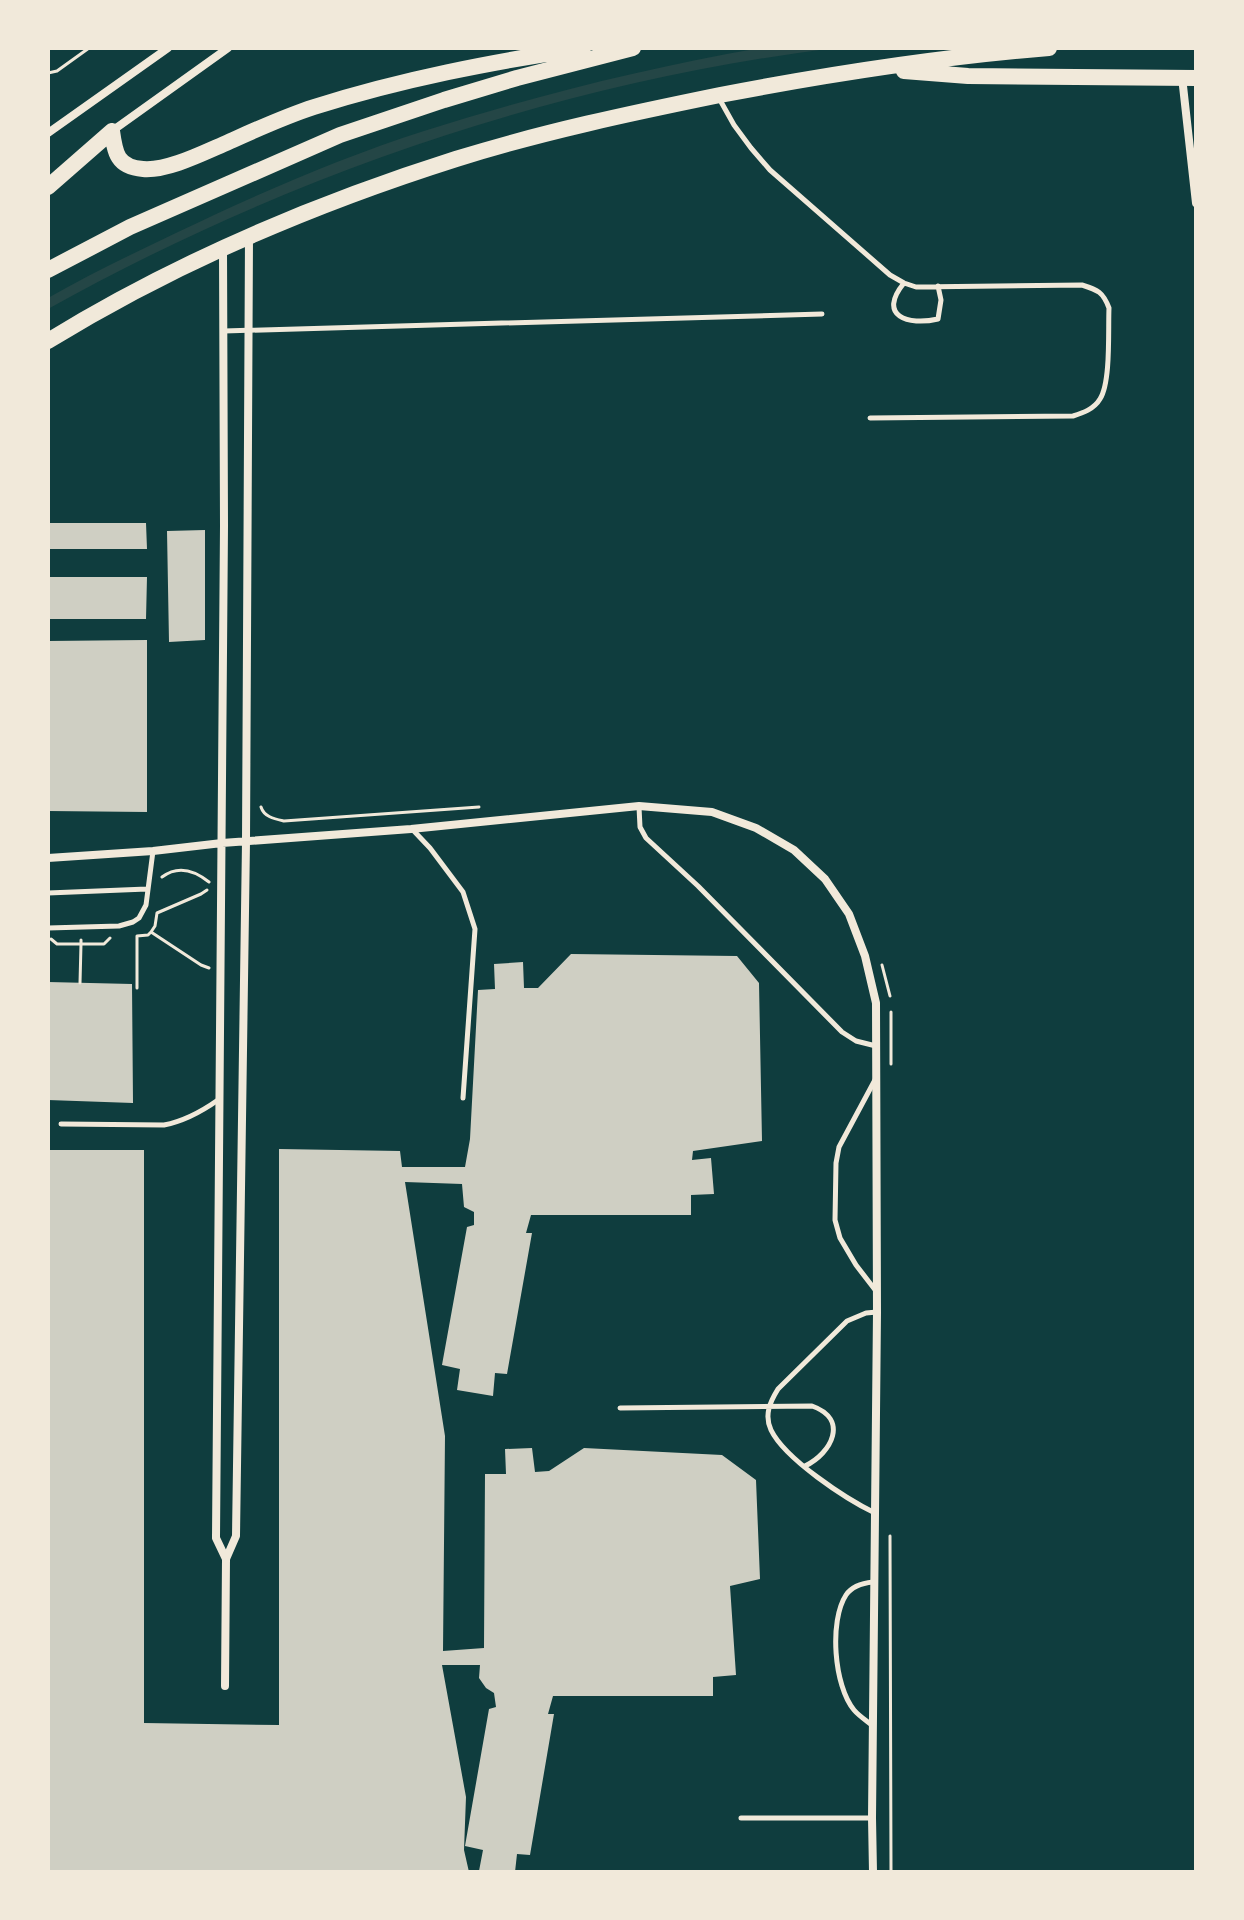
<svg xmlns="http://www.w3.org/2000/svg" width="1244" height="1920" viewBox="0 0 1244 1920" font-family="'Public Sans',sans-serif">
  <rect width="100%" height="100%" fill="#0f3d3e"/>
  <path fill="#244646" d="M 760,48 L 834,48 C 558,83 290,174 48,309 L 48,298 C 90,274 134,253 178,232 C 257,194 340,158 424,131 C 534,96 646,68 760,48 Z"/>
  <path fill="#cfcfc3" d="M 48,523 L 146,523 L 147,549 L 48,549 Z
    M 205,530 L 205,640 L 169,642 L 167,531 Z
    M 48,577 L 147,577 L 146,619 L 48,619 Z
    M 147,640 L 147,812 L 48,811 L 48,641 Z
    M 571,954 L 737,956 L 759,983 L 762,1141 L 693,1151 L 692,1160 L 711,1158 L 714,1194 L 691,1195 L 691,1215 L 531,1215 L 526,1233 L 532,1233 L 507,1374 L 495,1373 L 493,1396 L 457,1390 L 460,1369 L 442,1365 L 467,1227 L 474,1225 L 474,1212 L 464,1207 L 462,1184 L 405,1182 L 445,1436 L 443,1651 L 484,1648 L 485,1474 L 506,1474 L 505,1449 L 532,1448 L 535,1472 L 549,1471 L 584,1448 L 722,1455 L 756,1480 L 760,1579 L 730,1586 L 736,1675 L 713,1677 L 713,1696 L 553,1696 L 548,1714 L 554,1714 L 530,1855 L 517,1854 L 515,1872 L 479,1871 L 483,1850 L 465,1846 L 489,1709 L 496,1707 L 494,1693 L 486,1688 L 479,1678 L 480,1665 L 442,1665 L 466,1797 L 464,1850 L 469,1872 L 48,1872 L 48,1150 L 144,1150 L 144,1723 L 279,1725 L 279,1149 L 400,1151 L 402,1167 L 465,1167 L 470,1139 L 478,990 L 495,989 L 494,964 L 523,962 L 524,988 L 538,988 Z
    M 48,982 L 132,984 L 133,1103 L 48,1100 Z"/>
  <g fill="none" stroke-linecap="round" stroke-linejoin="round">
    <path stroke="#f1e9da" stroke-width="3" d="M 48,73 L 57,71 L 89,48
      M 261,807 C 264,817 275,819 284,821 L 479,807
      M 162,877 C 178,865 194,870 209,882
      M 207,890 L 201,894 L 157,913 L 155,926 L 151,932 L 201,965 L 209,968
      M 51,939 L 57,944 L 81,944 L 81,940
      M 882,965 L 890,996
      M 80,983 L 81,944 L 104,944 L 110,938
      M 137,988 L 137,936 L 148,935 L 151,932
      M 891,1012 L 891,1064
      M 890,1536 L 891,1872"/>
    <path stroke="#f1e9da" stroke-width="5" d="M 720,100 L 734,125 L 751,148 L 770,170 L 890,275 L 904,283 L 916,287 L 1082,285 C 1098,290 1103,292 1109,308 C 1108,330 1111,382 1100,399 C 1094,409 1083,413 1073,416 L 870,418
      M 904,283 C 877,316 908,326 938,319 L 941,300 L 938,286
      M 224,331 L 822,314
      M 639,807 L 640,827 L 646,838 L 698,886 L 842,1032 L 856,1041 L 876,1046
      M 412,829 L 430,848 L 463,892 L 475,929 L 463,1098
      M 48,893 L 147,889
      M 48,928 L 119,926 L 133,922 L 139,918 L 146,905 L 153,851
      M 61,1124 L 164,1125 C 185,1121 201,1112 218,1100
      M 876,1291 L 856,1265 L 840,1238 L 835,1220 L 836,1163 L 839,1147 L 876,1078
      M 620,1408 L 812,1406 C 849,1419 832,1453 805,1466
      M 875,1513 C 846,1499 785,1459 771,1430 C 764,1415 770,1402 778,1389 L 847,1321 L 866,1313 L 877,1312
      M 873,1726 C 867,1721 859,1716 854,1710 C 834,1686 829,1621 846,1595 C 852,1586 863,1583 873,1582
      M 741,1818 L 871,1818"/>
    <path stroke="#f1e9da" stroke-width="8" d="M 1182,77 L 1196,203
      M 112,131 L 228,48
      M 48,133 L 168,48
      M 223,249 L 224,526 L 216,1538 L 226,1559
      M 48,858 L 153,851 L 222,843 L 411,829 L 639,806 L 712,812 L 756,828 L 794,850 L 825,879 L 849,914 L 865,956 L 876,1003 L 877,1312 L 872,1818 L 873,1872
      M 225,1686 L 226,1559 L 236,1536 L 246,842 L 249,237"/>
    <path stroke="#f1e9da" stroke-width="16" d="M 904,71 L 968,76 L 1196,78
      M 112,131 C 115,153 117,167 143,169 C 167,171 201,154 224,144 C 253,131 283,117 314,107 C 402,79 492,62 583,48
      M 48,187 L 112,131
      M 48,270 L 130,227 L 340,135 L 444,100 L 517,78 L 633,48
      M 48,341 C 175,263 314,204 456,159 C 542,132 632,113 720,95 C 829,74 939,57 1049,48"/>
  </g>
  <rect width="1244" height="1920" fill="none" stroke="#f1e9da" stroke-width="100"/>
</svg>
